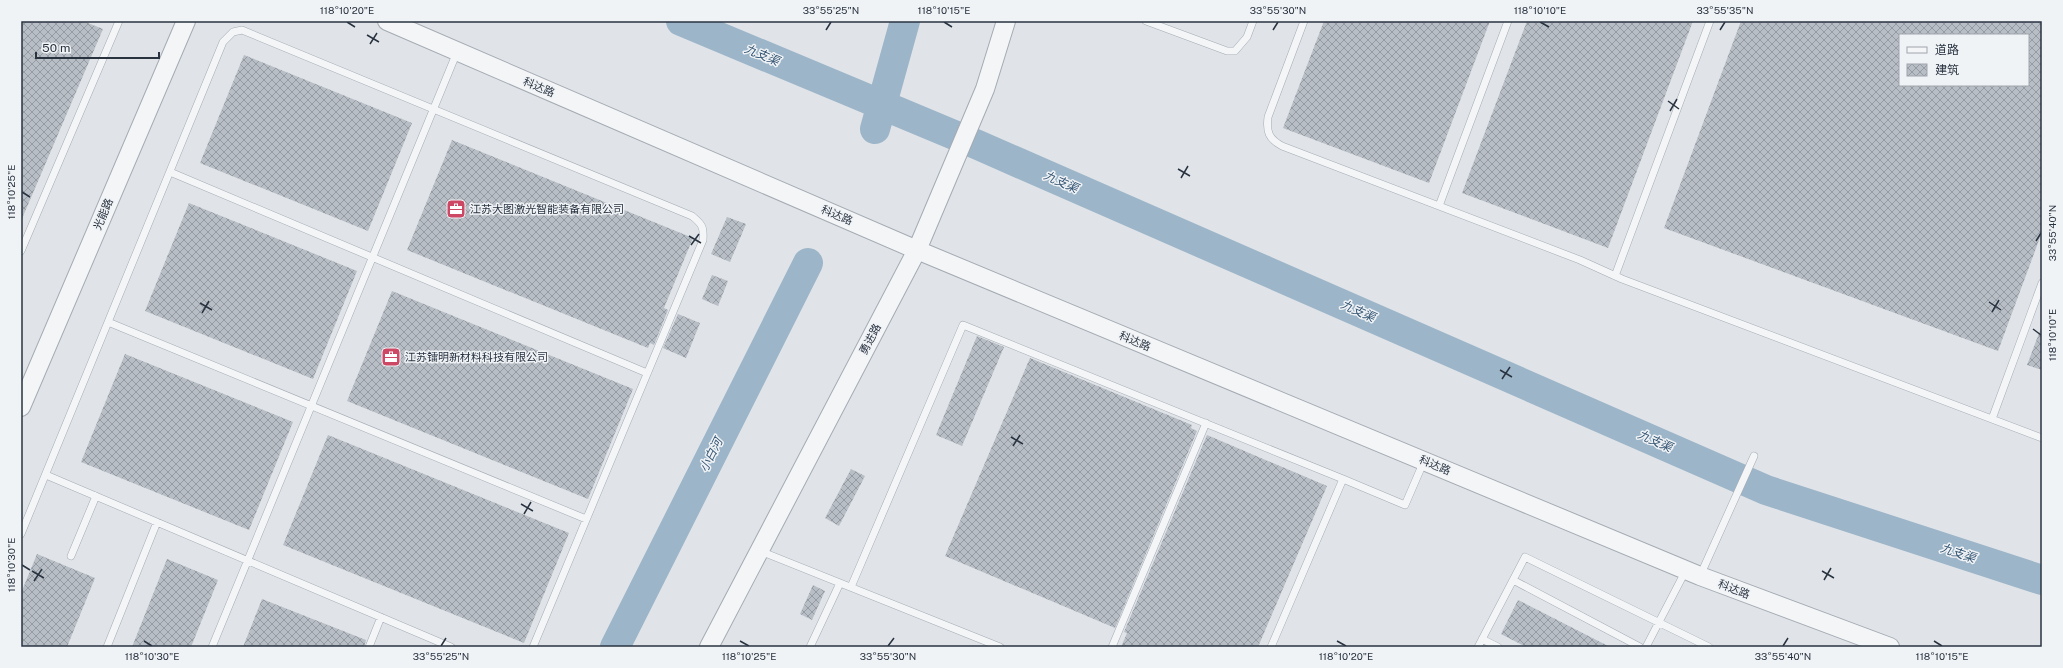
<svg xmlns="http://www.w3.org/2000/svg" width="2063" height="668" viewBox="0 0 2063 668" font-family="'Public Sans','Noto Sans SC',sans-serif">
  <defs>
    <pattern id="building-cross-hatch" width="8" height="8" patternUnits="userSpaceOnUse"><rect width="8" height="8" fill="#b8bec6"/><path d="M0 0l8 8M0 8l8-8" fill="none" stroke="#969ba2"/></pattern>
  </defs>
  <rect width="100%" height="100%" fill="#e0e4e9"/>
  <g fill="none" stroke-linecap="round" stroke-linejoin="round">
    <path stroke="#9cb5c8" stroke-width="30" d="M 681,21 L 978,145 L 1766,490 L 2042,580
      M 875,129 L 905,21
      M 615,647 L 808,263"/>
  </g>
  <path fill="url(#building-cross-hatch)" fill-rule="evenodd" d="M 21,21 L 83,21 L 103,29 L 21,221 Z
    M 1324,21 L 1490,21 L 1429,183 L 1283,128 Z
    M 1527,21 L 1693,21 L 1608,248 L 1462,193 Z
    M 1741,21 L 2042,21 L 2042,232 L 1998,351 L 1664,228 ZM 1900,35 L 2028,35 L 2028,85 L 1900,85 Z
    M 244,55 L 412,123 L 368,231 L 200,163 Z
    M 452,140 L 693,238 L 664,308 L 668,310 L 654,345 L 650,343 L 648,348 L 407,250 Z
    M 189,203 L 357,271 L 313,379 L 145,311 Z
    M 727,217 L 746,224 L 730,262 L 711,254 Z
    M 712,275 L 728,281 L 718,306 L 702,299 Z
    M 392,291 L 633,389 L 588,499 L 347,401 Z
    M 678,314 L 700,323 L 686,358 L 663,348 Z
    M 2041,328 L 2042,328 L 2042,370 L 2027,365 Z
    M 977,336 L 1004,347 L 962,446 L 936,435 Z
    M 125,354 L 293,422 L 249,530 L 81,462 Z
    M 1030,358 L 1192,425 L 1191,428 L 1197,431 L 1115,628 L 945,556 Z
    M 328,435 L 569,533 L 524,643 L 283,545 Z
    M 1207,435 L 1327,486 L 1258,647 L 1121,647 L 1127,633 L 1124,632 Z
    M 851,469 L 865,476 L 839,526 L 825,518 Z
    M 37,554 L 95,578 L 67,647 L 21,647 L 21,593 Z
    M 167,559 L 218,580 L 191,647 L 132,647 Z
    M 813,585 L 825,591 L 812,620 L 800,614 Z
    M 262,599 L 366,640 L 364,647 L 243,647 Z
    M 1518,600 L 1610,647 L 1526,647 L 1501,634 Z"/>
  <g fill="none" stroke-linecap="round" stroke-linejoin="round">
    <defs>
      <path id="service" d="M 1146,21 L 1227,51 L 1235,51 L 1247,37 L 1253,21
        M 1304,21 L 1268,117 C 1266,132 1269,139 1282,146 L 1580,260 L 1622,279 L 2042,438
        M 170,172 L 647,373
        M 1439,206 L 1508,21
        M 21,251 L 119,21
        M 1615,276 L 1710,21
        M 108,322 L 586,519
        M 1992,419 L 2042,283
        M 46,475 L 451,647
        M 1343,479 L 1405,505 L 1424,461
        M 21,534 L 223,42 L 233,32 L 242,30 L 692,216 C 702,224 704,227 703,240 L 533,647
        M 760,551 L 1000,647
        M 71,556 L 96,496
        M 1700,576 L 1754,456
        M 1513,580 L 1640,647
        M 851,587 L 963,325 L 1343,479 L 1271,647
        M 1482,639 L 1498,647
        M 107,647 L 157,522
        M 212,647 L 457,52
        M 369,647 L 381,617
        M 810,647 L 840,583
        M 1112,647 L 1206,423
        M 1478,647 L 1525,557 L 1709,647
        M 1646,647 L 1686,570"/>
      <path id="tertiary" d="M 387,21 L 917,250 L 1700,576 L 1890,647
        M 21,407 L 186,21
        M 709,647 L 917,250 L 985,89 L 1006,21"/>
    </defs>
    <use href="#service" stroke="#a5abb3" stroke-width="8"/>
    <use href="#tertiary" stroke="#a5abb3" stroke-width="20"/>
    <use href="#service" stroke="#f3f5f7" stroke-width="7"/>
    <use href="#tertiary" stroke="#f3f5f7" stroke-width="18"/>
  </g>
  <path fill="none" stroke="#293340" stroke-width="1.5" d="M 347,22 L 355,27M 944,22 L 952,27M 1540,22 L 1549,27M 826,30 L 831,22M 1273,30 L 1278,22M 1720,30 L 1725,22M 367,35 L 379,42M 370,44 L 377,33M 1668,101 L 1679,109M 1670,111 L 1677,99M 1178,169 L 1190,176M 1181,178 L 1188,166M 22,192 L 30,197M 689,236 L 701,243M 2036,241 L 2041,233M 691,245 L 699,234M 1989,302 L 2001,310M 200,303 L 212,310M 1992,312 L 1999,300M 202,313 L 209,301M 2033,329 L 2041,335M 1500,370 L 1512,377M 1502,379 L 1510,367M 1011,437 L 1023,444M 1013,446 L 1020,435M 521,504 L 533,511M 524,514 L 531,502M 22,565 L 30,570M 32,571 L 44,578M 1822,571 L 1834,578M 1824,580 L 1831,568M 34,581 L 42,569M 144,641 L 152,646M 740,641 L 749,646M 1337,641 L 1346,646M 1934,641 L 1942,646M 441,646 L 446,638M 888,646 L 894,638M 1783,646 L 1788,638"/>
  <defs>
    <symbol id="office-square" viewBox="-11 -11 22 22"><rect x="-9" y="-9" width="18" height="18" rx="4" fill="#cc4865" stroke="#f0f3f6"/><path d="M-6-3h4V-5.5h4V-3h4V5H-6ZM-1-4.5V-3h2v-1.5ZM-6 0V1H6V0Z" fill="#fff"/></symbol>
  </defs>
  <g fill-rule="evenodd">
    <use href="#office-square" x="445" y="198" width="22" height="22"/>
    <use href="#office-square" x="380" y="346" width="22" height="22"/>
  </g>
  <g text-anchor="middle" stroke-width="3" stroke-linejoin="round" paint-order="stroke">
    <g font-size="11" fill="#293340" stroke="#f0f3f6">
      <text transform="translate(539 87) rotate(23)" y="4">科达路</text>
      <text transform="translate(103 214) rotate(-67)" y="4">光能路</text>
      <text transform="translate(837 215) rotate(23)" y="4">科达路</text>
      <text transform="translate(870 339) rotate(-62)" y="4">勇进路</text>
      <text transform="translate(1135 341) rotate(23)" y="4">科达路</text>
      <text transform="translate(1435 465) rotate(23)" y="4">科达路</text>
      <text transform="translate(1734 589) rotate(21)" y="4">科达路</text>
    </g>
    <g font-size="11" fill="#293340" stroke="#f0f3f6" text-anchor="start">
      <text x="470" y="213">江苏大图激光智能装备有限公司</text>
      <text x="405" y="361">江苏镭明新材料科技有限公司</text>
    </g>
    <g font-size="12" font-style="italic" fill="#345573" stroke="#f0f3f6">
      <text transform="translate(762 55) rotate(23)" y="4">九支渠</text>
      <text transform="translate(1061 182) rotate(24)" y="4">九支渠</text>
      <text transform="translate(1358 311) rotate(24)" y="4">九支渠</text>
      <text transform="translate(1655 441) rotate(24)" y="4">九支渠</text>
      <text transform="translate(711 455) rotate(-63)" y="4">小白河</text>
      <text transform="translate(1958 553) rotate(18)" y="4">九支渠</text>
    </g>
  </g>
  <rect width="2063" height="668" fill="none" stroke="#f0f3f6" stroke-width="44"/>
  <rect x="1899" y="34" width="130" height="52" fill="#f0f3f6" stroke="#a0a6ad"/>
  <rect x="1907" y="47" width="20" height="6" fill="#f3f5f7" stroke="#a0a6ad"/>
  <text x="1935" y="54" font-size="12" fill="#293340">道路</text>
  <rect x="1907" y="64" width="20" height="12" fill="url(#building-cross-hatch)" stroke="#a0a6ad"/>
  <text x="1935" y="74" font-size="12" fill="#293340">建筑</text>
  <path d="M36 52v6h123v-6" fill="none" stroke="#293340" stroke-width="2"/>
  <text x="42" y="52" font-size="12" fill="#293340" stroke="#f0f3f6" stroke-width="3" paint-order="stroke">50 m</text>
  <rect x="22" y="22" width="2019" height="624" fill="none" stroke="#293340" stroke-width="1.5"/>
  <g font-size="10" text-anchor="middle" fill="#293340">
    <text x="347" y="14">118°10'20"E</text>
    <text x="831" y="14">33°55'25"N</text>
    <text x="944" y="14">118°10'15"E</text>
    <text x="1278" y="14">33°55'30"N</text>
    <text x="1540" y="14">118°10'10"E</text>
    <text x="1725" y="14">33°55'35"N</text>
    <text transform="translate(11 192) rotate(-90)" y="4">118°10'25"E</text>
    <text transform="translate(2052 233) rotate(-90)" y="4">33°55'40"N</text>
    <text transform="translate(2052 335) rotate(-90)" y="4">118°10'10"E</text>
    <text transform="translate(11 565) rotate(-90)" y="4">118°10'30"E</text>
    <text x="152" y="660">118°10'30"E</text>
    <text x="441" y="660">33°55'25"N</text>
    <text x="749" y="660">118°10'25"E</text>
    <text x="888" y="660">33°55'30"N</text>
    <text x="1346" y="660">118°10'20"E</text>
    <text x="1783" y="660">33°55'40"N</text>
    <text x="1942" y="660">118°10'15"E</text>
  </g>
</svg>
